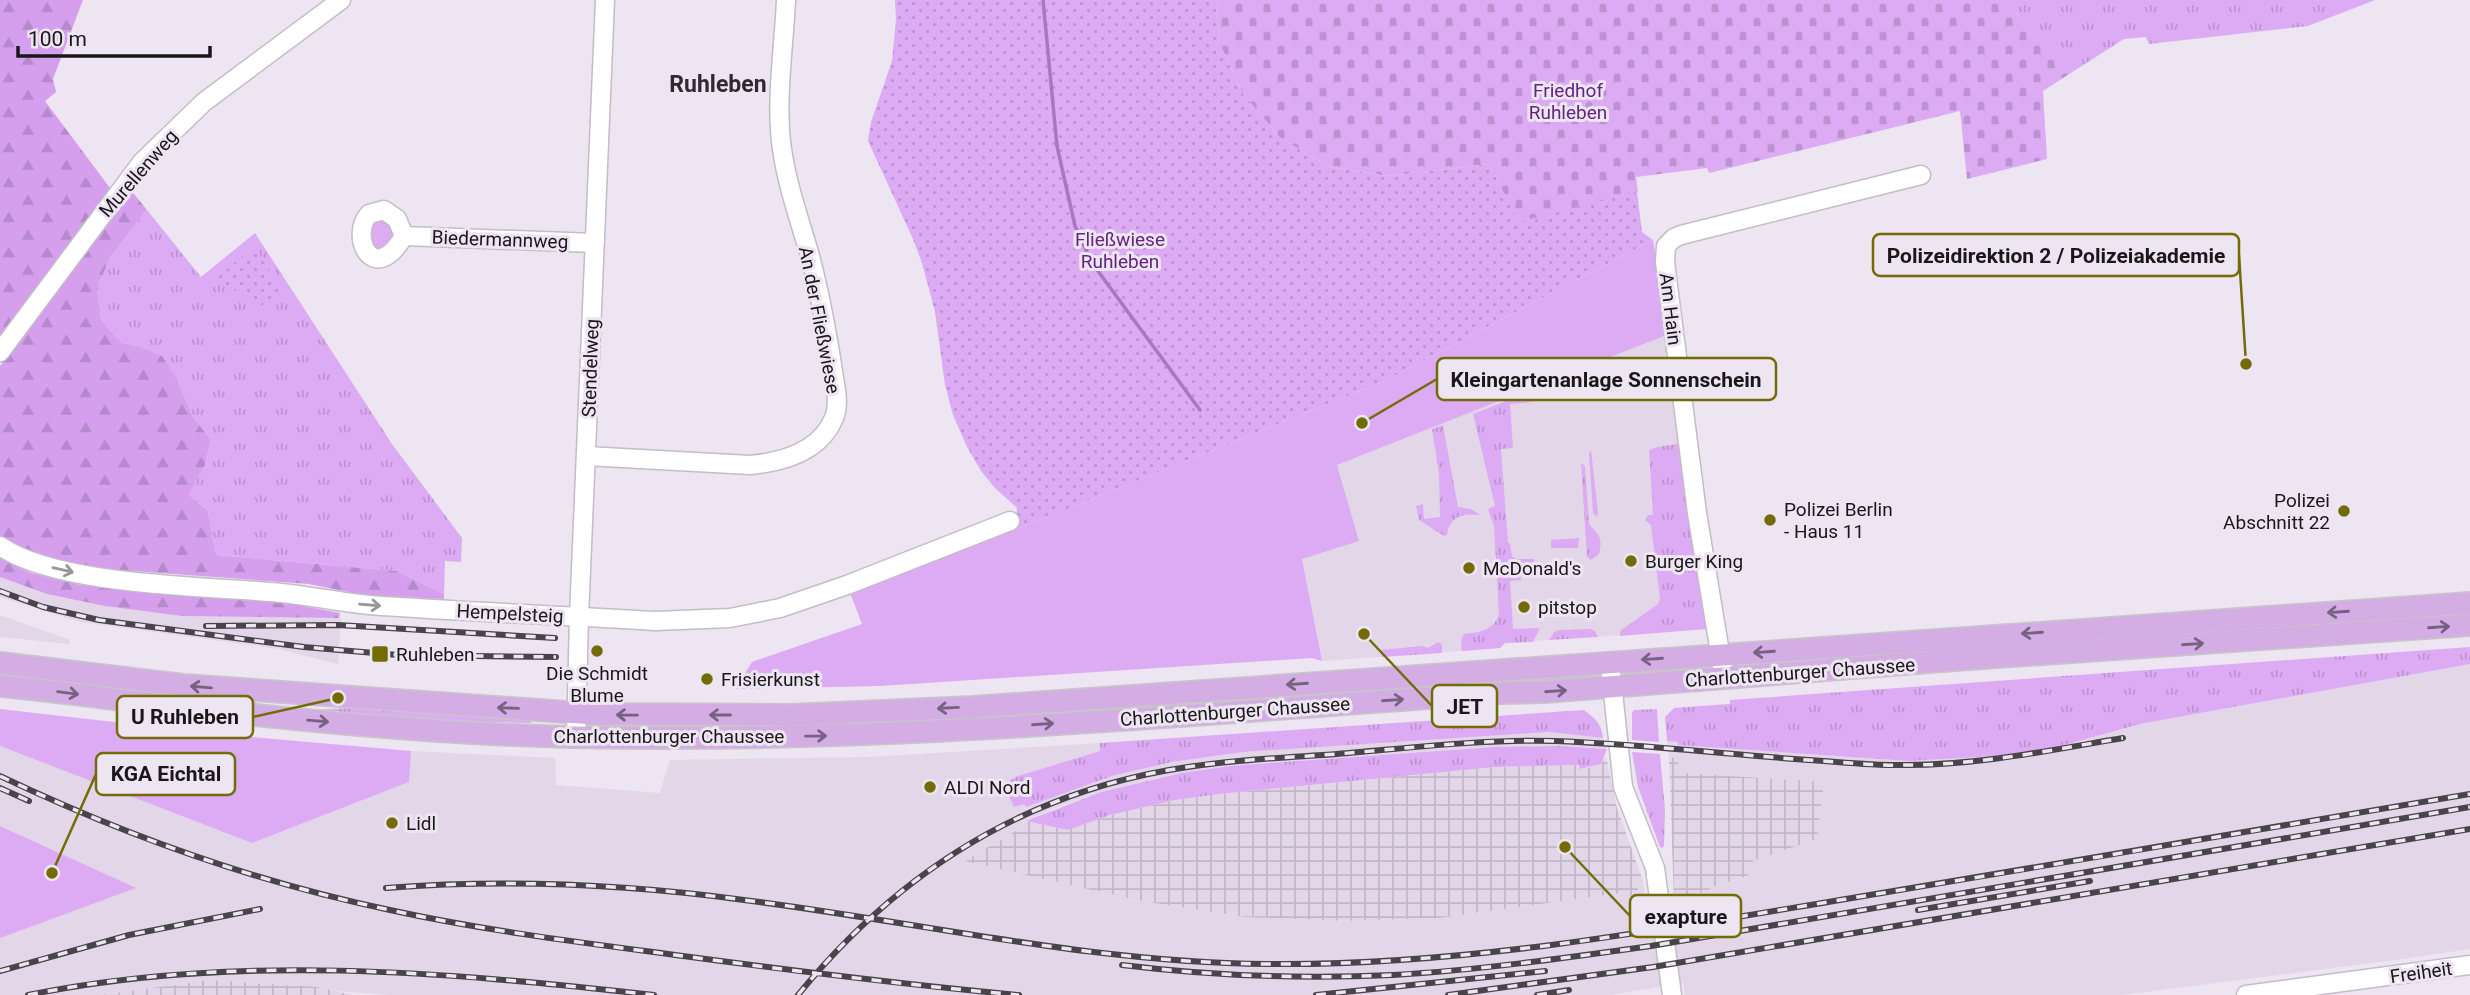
<svg xmlns="http://www.w3.org/2000/svg" width="2470" height="995" viewBox="0 0 2470 995" font-family="Roboto,sans-serif">
  <defs>
    <pattern id="industrial-grid" width="8" height="8" patternUnits="userSpaceOnUse" patternTransform="scale(1.75)"><rect width="8" height="8" fill="#e3d6e9"/><path d="M0 4h8M4 0v8" fill="none" stroke="#c2b7c7"/></pattern>
    <pattern id="grass-tufts" width="24" height="20" patternUnits="userSpaceOnUse" patternTransform="scale(1.75)"><rect width="24" height="20" fill="#ddabf4"/><path d="M3 7l-1-3M5 7V3M7 7l1-3M15 17l-1-3M17 17v-4M19 17l1-3" fill="none" stroke="#bd92d1"/></pattern>
    <pattern id="forest-firs" width="22" height="20" patternUnits="userSpaceOnUse" patternTransform="scale(1.75)"><rect width="22" height="20" fill="#d59fee"/><path d="M5 1l3.5 6h-7zM16 11l3.5 6h-7z" fill="#b688cc"/></pattern>
    <pattern id="cemetery-stones" width="16" height="16" patternUnits="userSpaceOnUse" patternTransform="scale(1.75)"><rect width="16" height="16" fill="#ddabf4"/><path d="M2 7V4a2 2 0 0 1 4 0v3zM10 15v-3a2 2 0 0 1 4 0v3z" fill="#bd92d1"/></pattern>
    <pattern id="park-dots" width="8" height="8" patternUnits="userSpaceOnUse" patternTransform="scale(1.75)"><rect width="8" height="8" fill="#ddabf4"/><path d="M2 2h.1M6 6h.1" fill="none" stroke="#bd92d1" stroke-width="1.8" stroke-linecap="round"/></pattern>
  </defs>
  <rect width="100%" height="100%" fill="#ede5f1"/>
  <path fill="#e3d6e9" d="M 1669,334 L 1706,629 L 1505,643 L 1500,648 L 1322,661 L 1302,558 L 1358,541 L 1337,465 Z
    M 0,577 L 47,594 L 105,606 L 182,616 L 341,618 L 338,664 L 279,649 L 81,622 L 0,597 Z
    M 0,615 L 70,640 L 69,644 L 0,637 Z
    M 2470,664 L 2470,949 L 2403,959 L 2122,995 L 1685,995 L 1683,983 L 1610,995 L 391,995 L 337,991 L 317,987 L 210,980 L 100,995 L 0,995 L 0,938 L 135,888 L 0,826 L 0,746 L 252,843 L 409,782 L 411,751 L 555,758 L 556,785 L 660,793 L 670,760 L 869,757 L 1100,743 L 1100,751 L 1018,776 L 1003,784 L 1014,806 L 1024,803 L 1026,807 L 1112,776 L 1172,762 L 1243,752 L 1549,732 L 1603,738 L 1607,749 L 1558,746 L 1494,747 L 1230,766 L 1182,773 L 1101,792 L 1061,806 L 1023,822 L 1024,826 L 966,861 L 1136,900 L 1244,917 L 1344,921 L 1439,918 L 1621,893 L 1634,896 L 1643,881 L 1647,906 L 1685,900 L 1716,886 L 1747,877 L 1743,864 L 1740,778 L 1683,773 L 1675,758 L 1669,757 L 1667,741 L 1678,742 L 1679,745 L 1909,761 L 1997,756 L 2054,748 L 2140,724 Z"/>
  <path fill="url(#industrial-grid)" d="M 1606,756 L 1617,808 L 1643,881 L 1634,896 L 1622,897 L 1621,893 L 1439,918 L 1344,921 L 1244,917 L 1136,900 L 965,861 L 1024,826 L 1023,823 L 1026,821 L 1068,830 L 1110,815 L 1175,800 L 1219,794 L 1495,767 L 1579,765 L 1580,769 L 1588,768 L 1601,764 Z
    M 1669,757 L 1675,758 L 1683,773 L 1824,782 L 1817,839 L 1744,864 L 1748,876 L 1716,886 L 1685,900 L 1674,902 Z
    M 210,980 L 317,987 L 353,995 L 100,995 Z"/>
  <path fill="url(#grass-tufts)" d="M 2003,0 L 2375,0 L 2308,26 L 2149,44 L 2146,37 L 2124,39 L 2074,71 Z
    M 147,210 L 201,277 L 255,233 L 392,444 L 462,538 L 461,562 L 445,561 L 444,594 L 396,571 L 216,555 L 208,511 L 189,495 L 205,465 L 211,440 L 193,417 L 178,381 L 137,346 L 120,342 L 101,319 L 97,288 L 111,256 Z
    M 384,215 L 396,231 L 389,248 L 373,250 L 367,225 Z
    M 1596,365 L 1597,390 L 1531,394 L 1531,402 L 1510,404 L 1513,448 L 1501,449 L 1508,543 L 1510,543 L 1512,556 L 1516,559 L 1534,559 L 1535,569 L 1520,569 L 1521,580 L 1510,581 L 1513,629 L 1540,628 L 1533,642 L 1505,643 L 1500,648 L 1462,651 L 1461,640 L 1464,634 C 1479,632 1494,631 1499,614 L 1494,526 L 1488,509 L 1495,506 L 1473,414 Z
    M 1443,425 L 1458,507 L 1471,509 L 1480,515 C 1463,513 1450,516 1447,535 L 1444,536 L 1419,520 L 1416,506 L 1423,504 L 1424,519 L 1440,517 L 1439,473 L 1432,429 Z
    M 1684,443 L 1706,629 L 1620,636 L 1620,631 L 1658,604 L 1660,599 L 1651,525 L 1645,520 L 1648,515 L 1653,515 L 1649,450 L 1657,447 Z
    M 1591,450 L 1598,512 L 1597,517 L 1593,513 L 1589,453 Z
    M 1581,463 L 1585,466 L 1589,524 C 1599,536 1603,536 1599,554 L 1591,560 L 1587,557 Z
    M 1579,538 L 1578,548 L 1551,548 L 1551,540 Z
    M 1590,629 L 1595,631 L 1598,637 L 1549,640 L 1554,632 L 1559,630 Z
    M 1438,642 L 1442,644 L 1442,653 L 1382,657 L 1381,650 L 1422,646 L 1428,648 Z
    M 2470,647 L 2470,664 L 2140,724 L 2054,748 L 1997,756 L 1909,761 L 1678,745 L 1678,742 L 1667,741 L 1665,717 L 1674,708 L 1730,704 L 1730,700 Z
    M 0,670 L 255,700 L 257,704 L 256,707 L 0,678 Z
    M 1592,673 L 1594,678 L 1109,711 L 1109,706 Z
    M 278,707 L 313,710 L 352,708 L 532,719 L 531,723 L 494,722 L 461,725 Z
    M 1088,708 L 1089,712 L 802,729 L 596,728 L 590,723 Z
    M 1657,709 L 1659,742 L 1632,740 L 1632,713 L 1634,710 Z
    M 1584,710 C 1596,719 1601,723 1603,738 L 1549,732 L 1243,752 L 1172,762 L 1112,776 L 1026,807 L 1024,804 L 1014,807 L 1003,784 L 1018,776 L 1100,751 L 1100,743 Z
    M 1558,746 L 1607,749 L 1601,764 L 1580,769 L 1579,765 L 1495,767 L 1219,794 L 1175,800 L 1110,815 L 1068,830 L 1026,821 L 1101,792 L 1182,773 L 1230,766 L 1494,747 Z
    M 1632,752 L 1660,754 L 1665,810 L 1664,846 L 1662,848 L 1660,847 L 1638,787 Z"/>
  <path fill="url(#forest-firs)" d="M 0,0 L 83,0 L 53,79 L 56,92 L 45,101 L 110,188 L 0,339 Z
    M 130,189 L 147,210 L 111,256 L 97,288 L 101,319 L 120,342 L 137,346 L 162,356 L 178,381 L 193,417 L 211,440 L 205,465 L 189,495 L 208,511 L 216,555 L 396,571 L 444,594 L 444,599 L 363,595 L 309,584 L 91,568 L 34,555 L 0,537 L 0,366 Z
    M 0,558 L 31,573 L 81,585 L 292,601 L 292,604 L 340,613 L 339,618 L 182,616 L 105,606 L 47,594 L 0,577 Z"/>
  <path fill="url(#cemetery-stones)" d="M 1217,0 L 2003,0 L 2074,71 L 2043,91 L 2047,159 L 1967,179 L 1960,111 L 1709,173 L 1707,168 L 1636,177 L 1638,192 L 1519,223 L 1489,164 L 1388,176 L 1329,167 L 1280,138 L 1243,94 L 1219,42 Z"/>
  <path fill="url(#park-dots)" d="M 895,0 L 1217,0 L 1219,42 L 1243,94 L 1280,138 L 1329,167 L 1388,176 L 1489,164 L 1519,222 L 1637,192 L 1642,232 L 1653,240 L 1385,381 L 1020,528 L 1016,520 L 1017,508 L 995,488 L 981,471 L 967,447 L 953,415 L 945,385 L 935,312 L 922,263 L 913,239 L 868,141 L 871,122 L 892,61 L 896,19 Z
    M 254,246 L 282,290 L 261,306 L 221,282 L 218,277 Z"/>
  <path fill="#ddabf4" d="M 1653,240 L 1669,334 L 1337,465 L 1359,541 L 1302,559 L 1322,661 L 1312,658 L 880,686 L 735,689 L 752,662 L 862,624 L 847,585 L 1016,520 L 1020,528 L 1385,381 Z
    M 0,709 L 228,735 L 411,751 L 409,782 L 252,843 L 0,746 Z
    M 0,826 L 136,888 L 0,938 Z"/>
  <g fill="none" stroke-linecap="round" stroke-linejoin="round">
    <path stroke="#aa76c2" stroke-width="3.5" d="M 1043,0 L 1057,146 L 1075,226 L 1092,263 L 1200,410"/>
    <defs>
      <path id="minor" d="M 384,210 L 397,219 L 404,236 C 373,288 349,236 369,214 Z
        M 404,236 L 595,243
        M 0,352 L 142,162 L 204,102 L 341,0
        M 586,456 L 750,465 C 783,462 820,452 834,418 C 840,404 835,386 833,371 C 827,332 820,294 810,256 C 800,221 787,185 782,149 C 775,103 784,46 786,0
        M 0,546 C 56,585 200,586 269,592 C 303,594 336,602 369,605 C 464,612 560,615 655,621 L 730,618 L 780,608 L 847,585 L 1010,521
        M 1611,673 L 1623,787 L 1655,868 L 1672,995
        M 1724,677 L 1697,513 L 1665,262 L 1666,246 L 1674,238 L 1681,235 L 1921,175
        M 576,737 L 579,617 L 605,0
        M 2246,995 L 2470,965"/>
      <path id="major" d="M 0,663 L 183,685 L 595,714 L 790,715 L 973,707 L 2470,603
        M 0,686 C 58,691 115,700 173,706 C 305,721 439,734 572,737 C 882,744 1191,714 1500,693 L 1544,692 L 1968,659 L 2470,625"/>
    </defs>
    <use href="#minor" stroke="#c4bcc8" stroke-width="21"/>
    <use href="#major" stroke="#c8c7c8" stroke-width="24"/>
    <use href="#minor" stroke="#fff" stroke-width="18"/>
    <use href="#major" stroke="#d3ade4" stroke-width="21"/>
    <defs>
      <path id="rail" d="M 0,591 L 43,607 L 99,620 L 304,647 L 398,655 L 556,657
        M 206,626 L 338,625 L 555,638
        M 0,776 C 124,835 255,882 390,910 C 486,931 585,943 683,956 C 795,971 907,985 1019,995
        M 0,788 L 29,801
        M 386,888 C 506,879 625,884 744,900 C 919,922 1091,963 1268,964 C 1458,966 1647,932 1834,901 C 2046,866 2258,830 2470,794
        M 1918,910 L 2090,881
        M 1122,965 C 1212,976 1303,979 1393,975 C 1479,970 1565,958 1651,946 L 2470,807
        M 0,971 L 129,935 L 260,909
        M 28,995 C 234,953 447,972 654,995
        M 798,995 C 895,876 1017,797 1169,770 C 1225,760 1281,758 1337,754 C 1410,748 1483,739 1555,741 C 1639,744 1724,754 1808,760 C 1841,762 1874,766 1907,765 C 1980,765 2051,750 2123,738
        M 1316,995 L 1545,971
        M 1448,995 L 1653,967 L 2470,829
        M 1537,995 L 1569,990"/>
    </defs>
    <use href="#rail" stroke="#48444a" stroke-width="6"/>
    <use href="#rail" stroke="#ede5f1" stroke-width="3.5" stroke-dasharray="10" stroke-linecap="butt"/>
  </g>
  <defs><path id="oneway-shaft" d="M-6 0H5M1.5-3L5.5 0L1.5 3" fill="none" stroke-width="1.6" stroke-linecap="round" stroke-linejoin="round" transform="scale(1.75)"/></defs>
  <g stroke="#989798">
    <use href="#oneway-shaft" transform="translate(63 570) rotate(13)"/>
    <use href="#oneway-shaft" transform="translate(370 605) rotate(5)"/>
  </g>
  <g stroke="#766280">
    <use href="#oneway-shaft" transform="translate(2338 612) rotate(176)"/>
    <use href="#oneway-shaft" transform="translate(2439 627) rotate(-4)"/>
    <use href="#oneway-shaft" transform="translate(2032 633) rotate(176)"/>
    <use href="#oneway-shaft" transform="translate(2193 644) rotate(-4)"/>
    <use href="#oneway-shaft" transform="translate(1764 652) rotate(176)"/>
    <use href="#oneway-shaft" transform="translate(1652 659) rotate(176)"/>
    <use href="#oneway-shaft" transform="translate(1297 684) rotate(176)"/>
    <use href="#oneway-shaft" transform="translate(201 687) rotate(-175)"/>
    <use href="#oneway-shaft" transform="translate(1556 691) rotate(-4)"/>
    <use href="#oneway-shaft" transform="translate(68 693) rotate(7)"/>
    <use href="#oneway-shaft" transform="translate(1393 700) rotate(-4)"/>
    <use href="#oneway-shaft" transform="translate(508 708) rotate(-178)"/>
    <use href="#oneway-shaft" transform="translate(948 708) rotate(177)"/>
    <use href="#oneway-shaft" transform="translate(627 715) rotate(-179)"/>
    <use href="#oneway-shaft" transform="translate(720 715) rotate(180)"/>
    <use href="#oneway-shaft" transform="translate(318 721) rotate(5)"/>
    <use href="#oneway-shaft" transform="translate(1043 724) rotate(-4)"/>
    <use href="#oneway-shaft" transform="translate(816 736) rotate(-1)"/>
  </g>
  <g fill="#726b06" stroke="#ede5f1" stroke-width="2.5">
    <circle cx="2344" cy="511" r="7"/>
    <circle cx="1770" cy="520" r="7"/>
    <circle cx="1631" cy="561" r="7"/>
    <circle cx="1469" cy="568" r="7"/>
    <circle cx="1524" cy="607" r="7"/>
    <circle cx="597" cy="651" r="7"/>
    <rect x="371" y="645" width="18" height="18" rx="3.5"/>
    <circle cx="707" cy="679" r="7"/>
    <circle cx="930" cy="787" r="7"/>
    <circle cx="392" cy="823" r="7"/>
  </g>
  <g text-anchor="middle" stroke-width="6" stroke-linejoin="round" paint-order="stroke">
    <g font-size="19" fill="#65247f" stroke="#ede5f1">
      <text x="1568" y="97">Friedhof<tspan x="1568" dy="22">Ruhleben</tspan></text>
      <text x="1120" y="246">Fließwiese<tspan x="1120" dy="22">Ruhleben</tspan></text>
    </g>
    <g font-size="19" fill="#1a171b" stroke="#ede5f1">
      <text transform="translate(138 173) rotate(-49)" y="7">Murellenweg</text>
      <text transform="translate(500 239) rotate(2)" y="7">Biedermannweg</text>
      <text transform="translate(1671 309) rotate(83)" y="7">Am Hain</text>
      <text transform="translate(820 320) rotate(79)" y="7">An der Fließwiese</text>
      <text transform="translate(590 368) rotate(-88)" y="7">Stendelweg</text>
      <text transform="translate(510 613) rotate(3)" y="7">Hempelsteig</text>
      <text transform="translate(1800 672) rotate(-4)" y="7">Charlottenburger Chaussee</text>
      <text transform="translate(1235 711) rotate(-4)" y="7">Charlottenburger Chaussee</text>
      <text x="669" y="743">Charlottenburger Chaussee</text>
      <text transform="translate(2421 972) rotate(-8)" y="7">Freiheit</text>
    </g>
    <g font-size="19" fill="#1a171b" stroke="#ede5f1" text-anchor="start">
      <text x="2330" y="507" text-anchor="end">Polizei<tspan x="2330" dy="22">Abschnitt 22</tspan></text>
      <text x="1784" y="516">Polizei Berlin<tspan x="1784" dy="22">- Haus 11</tspan></text>
      <text x="1645" y="568">Burger King</text>
      <text x="1483" y="575">McDonald's</text>
      <text x="1538" y="614">pitstop</text>
      <text x="396" y="661">Ruhleben</text>
      <text x="597" y="680" text-anchor="middle">Die Schmidt<tspan x="597" dy="22">Blume</tspan></text>
      <text x="721" y="686">Frisierkunst</text>
      <text x="944" y="794">ALDI Nord</text>
      <text x="406" y="830">Lidl</text>
    </g>
    <g font-size="23" font-weight="bold" fill="#302933" stroke="#ede5f1">
      <text x="718" y="92">Ruhleben</text>
    </g>
  </g>
  <path fill="none" stroke="#726b06" stroke-width="2.5" d="M2246 364L2239 255M1362 423L1437 379M1364 634L1432 706M338 698L253 717M52 873L96 774M1565 847L1630 916"/>
  <g fill="#726b06" stroke="#ede5f1" stroke-width="2.5">
    <circle cx="2246" cy="364" r="7"/>
    <circle cx="1362" cy="423" r="7"/>
    <circle cx="1364" cy="634" r="7"/>
    <circle cx="338" cy="698" r="7"/>
    <circle cx="52" cy="873" r="7"/>
    <circle cx="1565" cy="847" r="7"/>
  </g>
  <g fill="#ede5f1" stroke="#726b06" stroke-width="2.5">
    <rect x="1873" y="234" width="366" height="42" rx="7"/>
    <rect x="1437" y="358" width="339" height="42" rx="7"/>
    <rect x="1432" y="685" width="65" height="42" rx="7"/>
    <rect x="117" y="696" width="136" height="42" rx="7"/>
    <rect x="96" y="753" width="139" height="42" rx="7"/>
    <rect x="1630" y="895" width="111" height="42" rx="7"/>
  </g>
  <g font-size="21" text-anchor="middle" font-weight="bold" fill="#1a171b">
    <text x="2056" y="263">Polizeidirektion 2 / Polizeiakademie</text>
    <text x="1606" y="387">Kleingartenanlage Sonnenschein</text>
    <text x="1465" y="714">JET</text>
    <text x="185" y="724">U Ruhleben</text>
    <text x="166" y="781">KGA Eichtal</text>
    <text x="1686" y="924">exapture</text>
  </g>
  <path d="M18 46v10h192v-10" fill="none" stroke="#1a171b" stroke-width="3.5"/>
  <text x="28" y="46" font-size="21" fill="#1a171b" stroke="#ede5f1" stroke-width="5" paint-order="stroke">100 m</text>
</svg>
